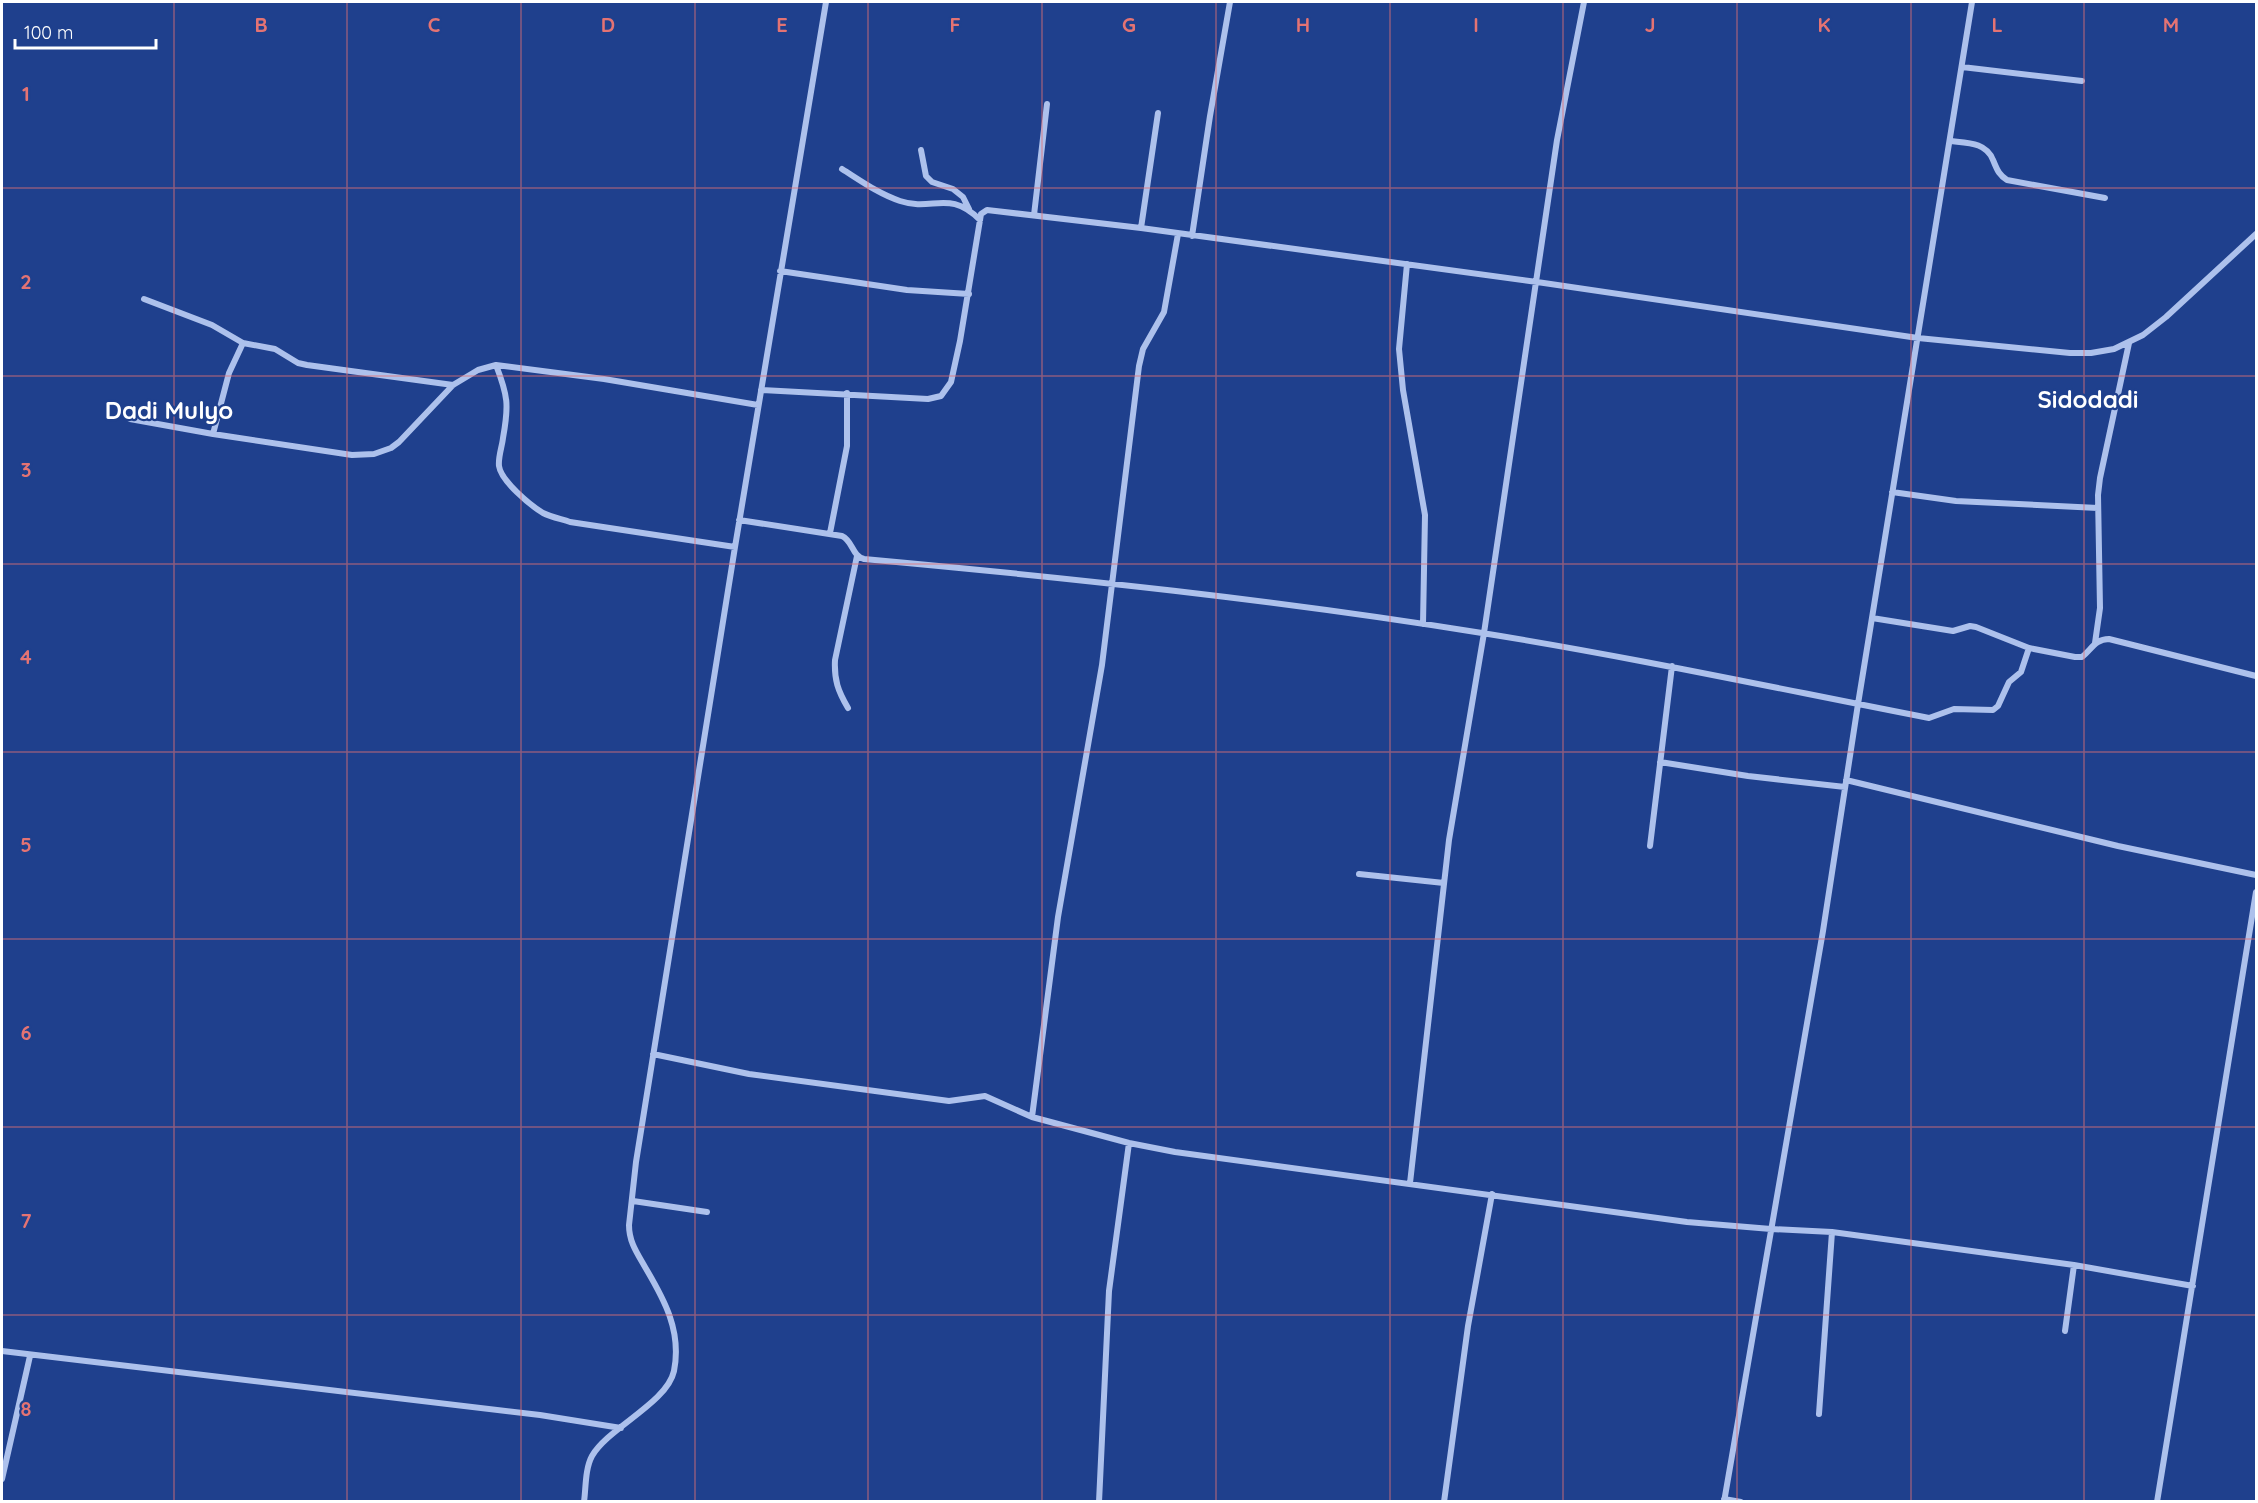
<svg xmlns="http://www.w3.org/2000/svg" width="2258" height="1503" viewBox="0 0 2258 1503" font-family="Quicksand,sans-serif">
  <rect width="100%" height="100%" fill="#1f408d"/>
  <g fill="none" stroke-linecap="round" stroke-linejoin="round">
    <path stroke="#adc1ec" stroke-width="6" d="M 1962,67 L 2082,81
      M 1950,141 C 1967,143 1986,142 1993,160 C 1997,169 1998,174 2007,180 L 2105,198
      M 921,150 L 926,176 L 932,182 L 953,189 L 963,197 L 969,209
      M 842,169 C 861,181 879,194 900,201 C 933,212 949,189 980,220
      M 1034,215 L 1047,104
      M 1141,228 L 1158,113
      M 1192,236 L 1210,116 L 1230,2
      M 1407,264 L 1399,349 L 1403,390 L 1425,515 L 1423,624
      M 780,271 L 907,290 L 969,294
      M 144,299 L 212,325 L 243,343 L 275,349 L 298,363 L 307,365 L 453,385
      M 496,365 C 508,396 509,405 503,438 C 502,447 498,457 499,466 C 501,481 530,505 543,513 C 551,517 561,519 570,522 L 735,547
      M 761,390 L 928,399 L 941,396 L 951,382 L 960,341 L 981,214 L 987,210 L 1141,228 L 1537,282 L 1918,338 L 2070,353 L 2091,353 L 2114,349 L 2143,335 L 2166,317 L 2256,234
      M 130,419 L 213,434 L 352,455 L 374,454 L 391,448 L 399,442 L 453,385 L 478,370 L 496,365 L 604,379 L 758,405
      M 213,434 L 229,373 L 243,343
      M 1892,492 L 1956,501 L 2098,508
      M 739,520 L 842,536 C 853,541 852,556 864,559 C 1071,578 1277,600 1482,633 C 1632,657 1780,689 1929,718 L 1954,709 L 1993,710 L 1998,706 L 2009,682 L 2021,672 L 2029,648
      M 830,533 L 847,446 L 847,393
      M 1872,618 L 1953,631 L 1970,626 L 1976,627 L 2029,648 L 2075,657 L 2082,657 C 2092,649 2095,639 2109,639 L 2256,676
      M 2095,643 L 2100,608 L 2098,495 L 2100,478 L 2129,343
      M 848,708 C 838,691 834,680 835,660 L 857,556
      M 1660,762 L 1748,776 L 1845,787
      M 1846,780 L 2118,846 L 2256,875
      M 1650,846 L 1672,666
      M 1359,874 L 1444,883
      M 653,1054 L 749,1074 L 949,1101 L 985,1096 L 1032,1117 L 1129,1143 L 1175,1152 L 1687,1222 L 1771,1229 L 1832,1232 L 2074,1265 L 2193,1286
      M 1032,1117 L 1058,917 L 1102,665 L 1139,366 L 1143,349 L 1164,312 L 1178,234
      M 1410,1183 L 1449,840 L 1484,633 L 1557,140 L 1584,2
      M 633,1201 L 707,1212
      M 2065,1331 L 2074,1265
      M 2,1351 L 540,1415 L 621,1428
      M 1819,1414 L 1832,1232
      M 2,1479 L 30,1356
      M 1724,1499 L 1741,1502
      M 584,1502 C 586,1487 585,1469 592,1456 C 608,1428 667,1403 674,1371 C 682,1331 664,1299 645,1267 C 637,1253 629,1242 629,1225 L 636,1162 L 735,547 L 826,2
      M 1099,1502 L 1109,1291 L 1129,1143
      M 1444,1502 L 1468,1326 L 1492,1194
      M 1724,1502 L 1823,931 L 1858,704 L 1972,2
      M 2157,1502 L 2256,892"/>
  </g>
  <path fill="none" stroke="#e47373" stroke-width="1.5" stroke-opacity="0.55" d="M 174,2 L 174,1502M 347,2 L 347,1502M 521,2 L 521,1502M 695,2 L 695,1502M 868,2 L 868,1502M 1042,2 L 1042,1502M 1216,2 L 1216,1502M 1390,2 L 1390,1502M 1563,2 L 1563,1502M 1737,2 L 1737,1502M 1911,2 L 1911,1502M 2084,2 L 2084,1502M 2,188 L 2256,188M 2,376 L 2256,376M 2,564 L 2256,564M 2,752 L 2256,752M 2,939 L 2256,939M 2,1127 L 2256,1127M 2,1315 L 2256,1315"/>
  <g text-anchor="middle" stroke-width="4.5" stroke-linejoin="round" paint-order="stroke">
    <g font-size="24" font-weight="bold" fill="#fff" stroke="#1f408d">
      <text x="2088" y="408">Sidodadi</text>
      <text x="169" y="419">Dadi Mulyo</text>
    </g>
  </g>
  <g font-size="20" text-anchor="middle" font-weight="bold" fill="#e47373" stroke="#1f408d" stroke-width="4.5" stroke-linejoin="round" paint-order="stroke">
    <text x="261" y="32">B</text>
    <text x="434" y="32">C</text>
    <text x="608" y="32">D</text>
    <text x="782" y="32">E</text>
    <text x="955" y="32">F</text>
    <text x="1129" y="32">G</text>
    <text x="1303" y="32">H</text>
    <text x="1476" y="32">I</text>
    <text x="1650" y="32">J</text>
    <text x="1824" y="32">K</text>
    <text x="1997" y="32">L</text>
    <text x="2171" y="32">M</text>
    <text x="26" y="101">1</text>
    <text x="26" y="289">2</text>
    <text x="26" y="477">3</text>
    <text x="26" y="664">4</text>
    <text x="26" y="852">5</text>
    <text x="26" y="1040">6</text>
    <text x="26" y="1228">7</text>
    <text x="26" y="1416">8</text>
  </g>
  <rect width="2258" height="1503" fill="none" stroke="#ffffff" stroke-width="6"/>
  <path d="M15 39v9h141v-9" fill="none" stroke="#ffffff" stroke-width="3"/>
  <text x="24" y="39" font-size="18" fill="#ffffff" stroke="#1f408d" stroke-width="4.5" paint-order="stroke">100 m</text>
</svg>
